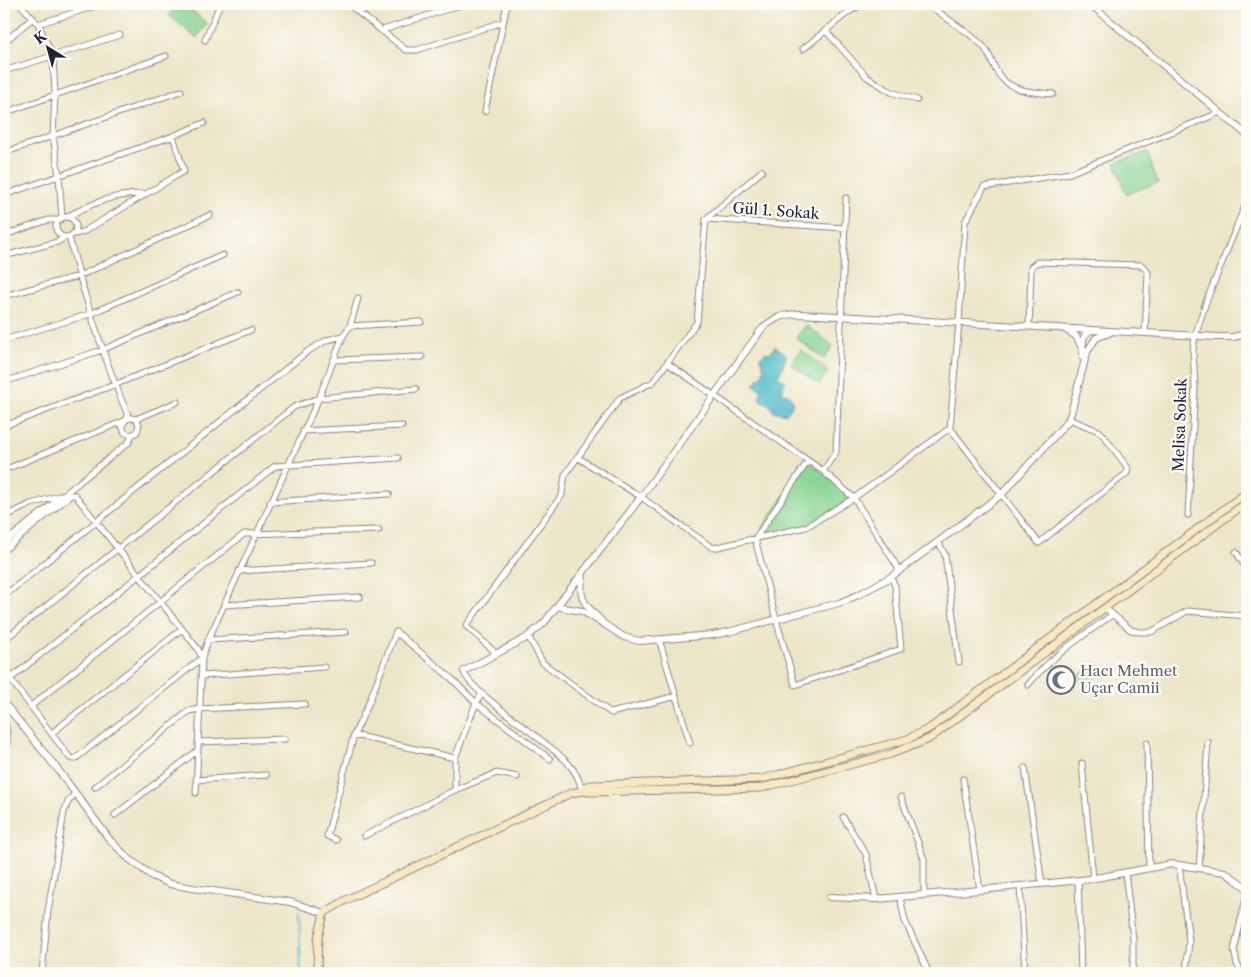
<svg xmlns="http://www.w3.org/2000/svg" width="1251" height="977" viewBox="0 0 1251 977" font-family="'Libre Caslon Text',serif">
  <rect width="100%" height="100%" fill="#fdfcf7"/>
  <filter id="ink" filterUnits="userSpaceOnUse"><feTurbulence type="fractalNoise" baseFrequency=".02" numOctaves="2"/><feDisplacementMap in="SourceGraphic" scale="10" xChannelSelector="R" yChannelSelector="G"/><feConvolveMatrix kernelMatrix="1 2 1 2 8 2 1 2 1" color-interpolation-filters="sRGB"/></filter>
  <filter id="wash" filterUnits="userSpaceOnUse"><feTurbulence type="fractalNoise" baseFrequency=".0096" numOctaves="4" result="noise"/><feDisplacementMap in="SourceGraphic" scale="20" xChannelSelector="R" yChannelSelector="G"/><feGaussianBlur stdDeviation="1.12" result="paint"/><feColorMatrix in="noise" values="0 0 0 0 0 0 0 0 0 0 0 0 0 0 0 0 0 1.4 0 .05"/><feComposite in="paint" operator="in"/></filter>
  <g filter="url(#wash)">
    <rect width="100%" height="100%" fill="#ede5c7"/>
    <path fill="#8ad694" stroke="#567c68" d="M 179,4 L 184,4 L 208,24 L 196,38 L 169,15 Z
      M 1147,152 L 1158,183 L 1126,194 L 1115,163 Z
      M 806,325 L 833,346 L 824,359 L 796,338 Z
      M 801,350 L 828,371 L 819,384 L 791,364 Z
      M 808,461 L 854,498 L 806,527 L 755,539 Z
      M 1096,662 L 1104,672 L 1085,687 L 1077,677 Z"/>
    <path fill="#4fbbca" stroke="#386e82" d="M 775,346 L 786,354 C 786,362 781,369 778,377 L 785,381 L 782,392 L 790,395 L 793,402 L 790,410 L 785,414 L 773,411 L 769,404 L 762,401 L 759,397 L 762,391 L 754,384 C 763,374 767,372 760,358 L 764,353 L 770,353 Z"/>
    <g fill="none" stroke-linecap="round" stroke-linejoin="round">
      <path stroke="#4fbbca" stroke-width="2" d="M 299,914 L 301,973"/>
    </g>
  </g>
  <g filter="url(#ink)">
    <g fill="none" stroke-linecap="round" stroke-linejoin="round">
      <defs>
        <path id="minor" d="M 20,4 L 38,24 L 53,56 L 55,94 L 53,136 L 59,175 L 62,218
          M 348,4 L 406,50 L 417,50 L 503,22
          M 929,4 C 945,19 965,29 981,44 C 989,52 991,60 996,70 C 1007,92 1032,92 1053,94
          M 1246,4 L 1247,5
          M 359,12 L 383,4
          M 38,24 L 92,7
          M 383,30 L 463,4
          M 826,31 L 867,77 L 891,92 L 917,100
          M 205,40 L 220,4
          M 4,42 L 33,18
          M 803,49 L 846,14 L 862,4
          M 4,71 L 120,35
          M 485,111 L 507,4
          M 4,113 L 166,56
          M 4,153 L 181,91
          M 4,195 L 173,136 L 204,123
          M56 227a10 10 0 1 1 20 0a10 10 0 1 1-20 0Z
          M 66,217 C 95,203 111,194 145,194
          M 706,219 L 845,228
          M 74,234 L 83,232 L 184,171 L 173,136
          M 4,237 L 8,234 L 48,220 L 60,220
          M 69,237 C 85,299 104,359 129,418
          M 4,256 L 57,242 L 64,238
          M 4,296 L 79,276 L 210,215
          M 350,326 L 421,322
          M 1029,327 L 1031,272 L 1031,267 L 1037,262 L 1141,265 L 1146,269 L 1148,273 L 1145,333
          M 4,340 L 90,314 L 223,255
          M 334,360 L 422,357
          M 667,363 L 823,471 L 854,498 L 900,571
          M 4,382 L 102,350 L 238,292
          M 136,419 L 139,424 L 137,432 L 132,435 L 125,433 L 122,426 L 126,419 L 131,418 L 136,419 L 177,402
          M 4,426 L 114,385 L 251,330
          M 950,428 L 1039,543 L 1127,473 L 1128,468 L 1103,435 L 1099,431 L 1069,419
          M 303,431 L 402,426
          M 577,457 L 641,497 L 713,548 L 806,527 L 854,498 L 950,428 L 959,322 L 965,222 L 984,187 L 1070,173 L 1214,115 L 1219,112
          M 808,461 L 755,539 L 777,623 L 795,685 L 901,649 L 895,586 L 891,577
          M 4,470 L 124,421
          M 823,471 L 836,452 L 846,198
          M 270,502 L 389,494
          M 1188,515 L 1195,387 L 1193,351 L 1195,336 L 1206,302 L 1247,201
          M 4,517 L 31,504 L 62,495
          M 4,543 L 129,442 L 132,435
          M 939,543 L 945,555 L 959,662
          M 4,550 L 71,495 L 75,495 L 198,649 L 202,658 L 75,759 L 70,758 L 4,671
          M 1236,552 L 1247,569
          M 239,571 L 371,563
          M 4,596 L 308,351 L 327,340 L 343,336
          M 224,605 L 360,597
          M 1105,608 L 1131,630 L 1139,632 L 1151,632 L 1187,611 L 1247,616
          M 528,636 L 543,663 L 611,713 L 676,696
          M 659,639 L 690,743
          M 4,640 L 294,407 L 319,398 L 416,389
          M 208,640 L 346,632
          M 496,653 L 466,626 L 562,495 L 565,475 L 620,398 L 653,382 L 697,322 L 706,219 L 762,171
          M 464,671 C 465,689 552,744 568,763 C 575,771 580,780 582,791
          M 201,676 L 324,667
          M 10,679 L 275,466 L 398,458
          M 1028,685 C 1051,656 1083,636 1112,615
          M 31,706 L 244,534 L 379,530
          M 4,720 C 8,732 9,742 4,754
          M 52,733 L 182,629
          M 354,735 L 455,758
          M 198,742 L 285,739
          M 1147,743 L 1149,868
          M 1082,763 L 1093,878
          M 1025,768 L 1042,884
          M 963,779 L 980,890
          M 196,780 L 266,775
          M 95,787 L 189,711 L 199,709 L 305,704
          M 455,790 L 497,773 L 517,777
          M 196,793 L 202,658 L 208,640 L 319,398 L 343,336 L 350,326 L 358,298
          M 901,797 L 924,859 L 924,895
          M 115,815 L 197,751
          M 843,817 L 866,854 L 876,899
          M 364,836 L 455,790 L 455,758 L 476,703 L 482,694
          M 336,840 L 327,836 L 354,735 L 368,705 L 396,632 L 451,678 L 476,703 L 550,759
          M 1179,865 L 1189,941 L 1186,973
          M 1199,868 L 1208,742
          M 1125,872 L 1133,939 L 1133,973
          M 1078,880 L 1081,973
          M 1020,886 L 1025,973
          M 900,897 L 905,921 L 929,973
          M 42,973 L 48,911 L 64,812 L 68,802 L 75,793
          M 1242,973 L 1237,964 L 1234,950 L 1247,894"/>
        <path id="tertiary" d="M 1090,4 L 1247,135
          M 1066,330 L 1076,336 L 1082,348
          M 1083,357 C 1083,347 1080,336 1090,331
          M 558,606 L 565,608 L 582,611 L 604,624 C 590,608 576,602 583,577
          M 604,624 L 624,637 L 639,641 L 713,635 L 728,632 L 839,603 L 858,595 L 891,577 L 1002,494 L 1068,421 L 1071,413 L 1087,352 L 1096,338 L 1109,333
          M 464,671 L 526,638 L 544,623 L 641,497 L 761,330 C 773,318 783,314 800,314 L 1218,337 L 1233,337 L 1247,334
          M 4,703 L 59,771 L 110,840 L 128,858 L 152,876 L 170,884 L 193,888 L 290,902 L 324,913
          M 830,897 L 876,899 L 980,890 L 1090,879 L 1172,864 L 1225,872 L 1247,888"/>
        <path id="secondary" d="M 582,791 L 586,786 L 592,785 L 762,779 L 908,739 L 930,728 L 1247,492
          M 317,973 L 318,938 L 324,913 L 346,900 L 571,793 L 582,791 L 589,792 L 761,788 L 891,754 L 929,739 L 1247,502"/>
      </defs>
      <use href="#minor" stroke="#888481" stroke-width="7"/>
      <use href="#tertiary" stroke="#888481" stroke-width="8"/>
      <use href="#secondary" stroke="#888481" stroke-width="9"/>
      <use href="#minor" stroke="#fff" stroke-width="5"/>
      <use href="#tertiary" stroke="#fff" stroke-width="6"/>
      <use href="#secondary" stroke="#f8e8c3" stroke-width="7"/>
    </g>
  </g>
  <defs>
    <symbol id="mosque-ring" viewBox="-11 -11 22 22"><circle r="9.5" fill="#fdfcf7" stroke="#6b7280" stroke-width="1.5"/><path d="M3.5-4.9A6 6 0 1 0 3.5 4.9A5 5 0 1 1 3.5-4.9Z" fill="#6b7280"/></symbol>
  </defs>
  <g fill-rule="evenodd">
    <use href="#mosque-ring" x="1045" y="664" width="32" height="32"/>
  </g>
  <g text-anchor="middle" stroke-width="4.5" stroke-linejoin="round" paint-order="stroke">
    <g font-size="15" fill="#22223b" stroke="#fdfcf7">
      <text transform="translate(776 211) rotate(4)" y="5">Gül 1. Sokak</text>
      <text transform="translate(1180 425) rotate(-88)" y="5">Melisa Sokak</text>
    </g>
    <g font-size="15" fill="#5b616d" stroke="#fdfcf7" text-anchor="start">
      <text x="1080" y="676">Hacı Mehmet<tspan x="1080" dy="17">Uçar Camii</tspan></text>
    </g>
  </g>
  <rect width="1251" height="977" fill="none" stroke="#fdfcf7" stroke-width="20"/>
  <g transform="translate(48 48) rotate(323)" stroke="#fdfcf7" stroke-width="4" paint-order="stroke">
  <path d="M0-4L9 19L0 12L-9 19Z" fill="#22223b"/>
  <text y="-8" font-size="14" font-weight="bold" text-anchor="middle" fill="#22223b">K</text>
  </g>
</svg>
